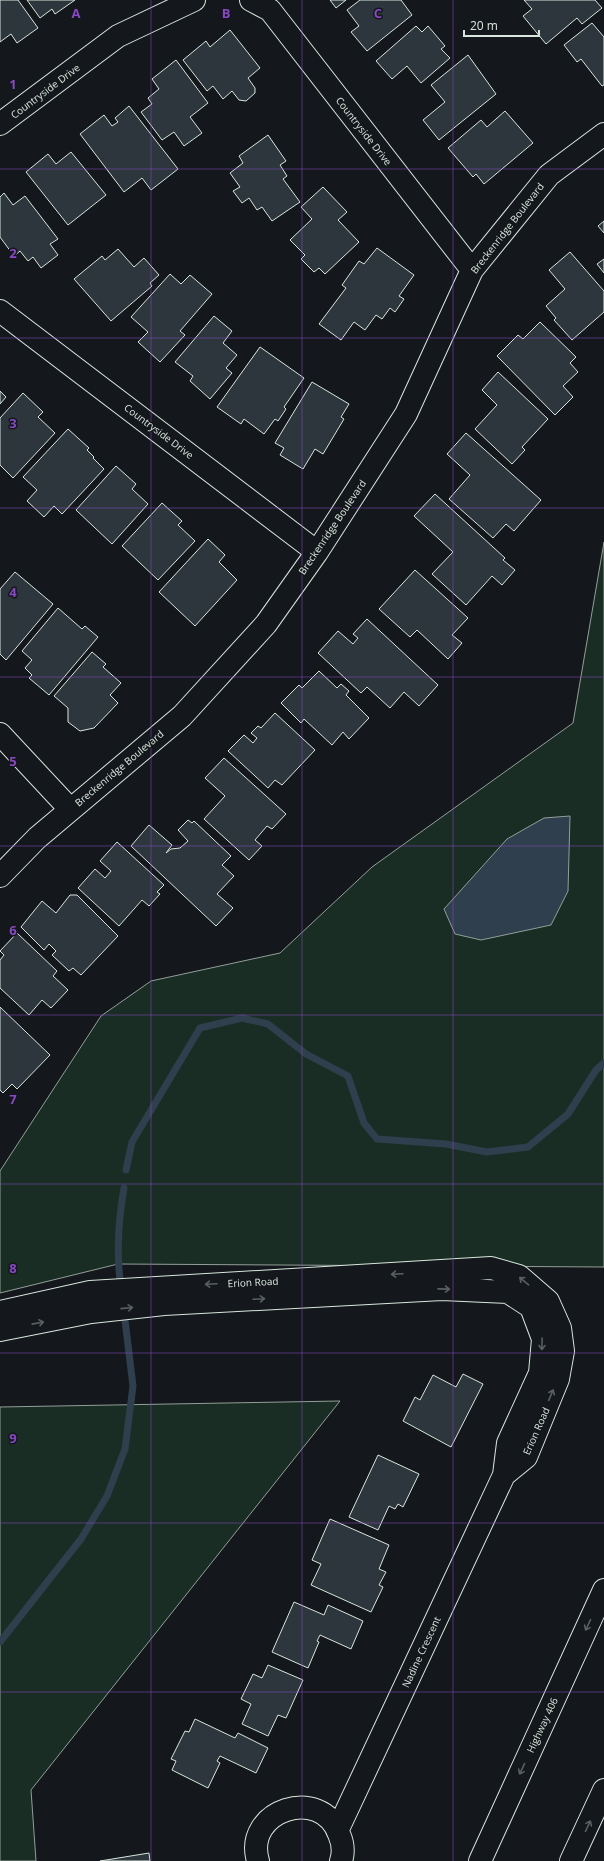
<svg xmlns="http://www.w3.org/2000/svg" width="604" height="1861" viewBox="0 0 604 1861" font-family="'Open Sans',sans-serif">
  <rect width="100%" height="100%" fill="#14181c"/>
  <path fill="#1a2d24" stroke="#939e99" d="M 604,542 L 604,1267 L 118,1264 L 0,1293 L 0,1171 L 101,1016 L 151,981 L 280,953 L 372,867 L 573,723 Z
    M 340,1401 L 31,1790 L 36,1861 L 0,1861 L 0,1407 Z"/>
  <path fill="#2f3f4d" stroke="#939e99" d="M 570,816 L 568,891 L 551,925 L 481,940 L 455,934 L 444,909 L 507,839 L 544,818 Z"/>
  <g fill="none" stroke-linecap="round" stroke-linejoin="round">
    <path stroke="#2f3f4d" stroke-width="7" d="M 126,1170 L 132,1142 L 200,1028 L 242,1018 L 268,1024 L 306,1054 L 348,1076 L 364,1123 L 377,1139 L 446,1144 L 487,1152 L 528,1147 L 568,1114 L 596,1070 L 604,1063
      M 121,1287 C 116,1254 118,1222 124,1188
      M 0,1642 L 81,1539 L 107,1496 L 125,1449 L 133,1386 L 124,1312"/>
  </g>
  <path fill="#2c363c" stroke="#d8e6dc" d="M 0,0 L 18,0 L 38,28 L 17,43 L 11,34 L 0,42 Z
    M 27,0 L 75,0 L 55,14 L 52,9 L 40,18 Z
    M 330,0 L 346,0 L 336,8 Z
    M 360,0 L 401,0 L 412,15 L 367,51 L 351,32 L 359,26 L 347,10 Z
    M 524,0 L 595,0 L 602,8 L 582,24 L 577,18 L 546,44 L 523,16 L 532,9 Z
    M 592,23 L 604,37 L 604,85 L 602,86 L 581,59 L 577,62 L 564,45 Z
    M 416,26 L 422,32 L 428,26 L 445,46 L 441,49 L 450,58 L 421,83 L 407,66 L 392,79 L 376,61 Z
    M 230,30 L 260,68 L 248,78 L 255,88 L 255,93 L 246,101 L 239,100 L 232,91 L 223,99 L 213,86 L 207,91 L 183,60 L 206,41 L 210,47 Z
    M 468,55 L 496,94 L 439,140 L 423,120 L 445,102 L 431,85 Z
    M 176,60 L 208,103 L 190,117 L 202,133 L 184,146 L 174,132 L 162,140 L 141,112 L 152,104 L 148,98 L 159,89 L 152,79 Z
    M 129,106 L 178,169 L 151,190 L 142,178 L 124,192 L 80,134 L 104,115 L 112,126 L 118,122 L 115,118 Z
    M 505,111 L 533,143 L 484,184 L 476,174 L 473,177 L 448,148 L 481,120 L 487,127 Z
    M 268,135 L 286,161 L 280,165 L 287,176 L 283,179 L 300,202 L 272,221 L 262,207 L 257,210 L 249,198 L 242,203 L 233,191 L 240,187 L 230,173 L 243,163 L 239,156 Z
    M 71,152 L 106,195 L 68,225 L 26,172 L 48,154 L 56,164 Z
    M 323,187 L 347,212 L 338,220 L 359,242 L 325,274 L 319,268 L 314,272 L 301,259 L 305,255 L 290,240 L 312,219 L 301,207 Z
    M 4,193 L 13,205 L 25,196 L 58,239 L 50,244 L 58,255 L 41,268 L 33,257 L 28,261 L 20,251 L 14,256 L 0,237 L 0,197 Z
    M 604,221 L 604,233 L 598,226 Z
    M 377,248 L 414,275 L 399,296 L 404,299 L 395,312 L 390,308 L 382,319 L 376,315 L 365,330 L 354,322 L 341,340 L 319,324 L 346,288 L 342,285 L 359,261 L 364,264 Z
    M 118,249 L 134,267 L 144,258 L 159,275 L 150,283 L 152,286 L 111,321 L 74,279 L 102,256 L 105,260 Z
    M 570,252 L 604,291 L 604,312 L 572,340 L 554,320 L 556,318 L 546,306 L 565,289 L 549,270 Z
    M 604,259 L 604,273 L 597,264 Z
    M 170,274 L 181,284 L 190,275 L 212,294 L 180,331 L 185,335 L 160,362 L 138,342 L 148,332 L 131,317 Z
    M 214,316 L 232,331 L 223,343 L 237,355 L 226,368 L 232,373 L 210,399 L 190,381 L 193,376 L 175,362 Z
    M 540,322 L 576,357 L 570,363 L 578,372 L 563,386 L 573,397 L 555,415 L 497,356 L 518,335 L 523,339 Z
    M 260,347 L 304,378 L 284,407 L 286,409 L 278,421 L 275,419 L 264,434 L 244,419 L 241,424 L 217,407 Z
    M 498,372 L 548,419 L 522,447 L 525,450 L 512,464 L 475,429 L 497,405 L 482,390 Z
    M 312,382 L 349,404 L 341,417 L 344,419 L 323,454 L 315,449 L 303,469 L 280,455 L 284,448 L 275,443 Z
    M 0,391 L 6,397 L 0,404 Z
    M 23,393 L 43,412 L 38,417 L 55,433 L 13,478 L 0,465 L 0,418 Z
    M 68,429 L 89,448 L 87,450 L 94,457 L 93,458 L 104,469 L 62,514 L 54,506 L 44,517 L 27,501 L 37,490 L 23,477 Z
    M 466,433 L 541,500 L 514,531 L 506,524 L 493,538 L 449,499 L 470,475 L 447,454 Z
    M 116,466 L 136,484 L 132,489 L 148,504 L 112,544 L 76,510 Z
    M 435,494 L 505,558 L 503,560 L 515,570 L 502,585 L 492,576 L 466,605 L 432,574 L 453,552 L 414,516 Z
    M 162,503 L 182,521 L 178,525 L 195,541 L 158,580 L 122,546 Z
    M 208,539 L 225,555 L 219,562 L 237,580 L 195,626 L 159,592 Z
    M 415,570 L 468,618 L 452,635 L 462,643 L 448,659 L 417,630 L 410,637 L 379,609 Z
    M 15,572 L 53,604 L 6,660 L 0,654 L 0,589 Z
    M 58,608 L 82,629 L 85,626 L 98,637 L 49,695 L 29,678 L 32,675 L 25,668 L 32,660 L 22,651 Z
    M 367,619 L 438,685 L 419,706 L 404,692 L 390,708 L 367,687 L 361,693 L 318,653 L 338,631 L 353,644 L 358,638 L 353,634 Z
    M 92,652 L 106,664 L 103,667 L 121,683 L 110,695 L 118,703 L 94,728 L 80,731 L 68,722 L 68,708 L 54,696 Z
    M 319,671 L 337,688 L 341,684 L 349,691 L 346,695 L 369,718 L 349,739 L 343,732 L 332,745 L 304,719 L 301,723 L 281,703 L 299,685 L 302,688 Z
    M 275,713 L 315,750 L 282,785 L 275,780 L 268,788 L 228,751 L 244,735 L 253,743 L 257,738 L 251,733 L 258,726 L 261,728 Z
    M 224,758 L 286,814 L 272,829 L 267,826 L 255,840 L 262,846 L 249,860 L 204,819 L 225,796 L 205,778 Z
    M 188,820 L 192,823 L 194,821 L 231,856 L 222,865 L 234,876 L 217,894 L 233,908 L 216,926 L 131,846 L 149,825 L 172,845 L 166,853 L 171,849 L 180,848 L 188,841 L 178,830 Z
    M 117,842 L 164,885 L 157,892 L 160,894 L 149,906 L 142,900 L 119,926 L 78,888 L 95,869 L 105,878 L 111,871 L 100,861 Z
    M 70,895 L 77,895 L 118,936 L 81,975 L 73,968 L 69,971 L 52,955 L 56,951 L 49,944 L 44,950 L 21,927 L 42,901 L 56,913 Z
    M 17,933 L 57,971 L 53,976 L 68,990 L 51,1008 L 42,1000 L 29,1015 L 0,988 L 0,960 L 4,955 L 0,951 Z
    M 0,1007 L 50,1055 L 17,1089 L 12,1084 L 3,1093 L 0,1090 Z
    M 463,1374 L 483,1384 L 451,1447 L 403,1421 L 415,1397 L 420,1400 L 433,1375 L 456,1387 Z
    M 378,1455 L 419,1474 L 403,1507 L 398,1504 L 395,1509 L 389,1506 L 378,1530 L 349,1517 Z
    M 330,1519 L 389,1545 L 379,1569 L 386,1572 L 379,1585 L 383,1587 L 371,1612 L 311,1585 L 321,1564 L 312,1560 Z
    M 294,1602 L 324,1615 L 328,1605 L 363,1621 L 351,1649 L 320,1635 L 317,1641 L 319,1642 L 308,1668 L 272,1652 Z
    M 268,1665 L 303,1680 L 286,1718 L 278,1715 L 268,1736 L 242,1724 L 251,1704 L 241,1699 L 253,1674 L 262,1678 Z
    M 195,1719 L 235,1738 L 238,1733 L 268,1748 L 256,1773 L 220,1756 L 217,1761 L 220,1763 L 208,1788 L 172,1770 L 176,1761 L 171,1759 L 185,1731 L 189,1732 Z
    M 149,1853 L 150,1861 L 100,1861 Z"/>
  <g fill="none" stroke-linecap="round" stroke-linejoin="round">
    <defs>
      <path id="minor" d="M 251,0 L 270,10 L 472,270
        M 0,124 L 118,36 L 194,0
        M 0,311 L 317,552
        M 0,734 L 70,809
        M 0,876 L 37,838 L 182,716 L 266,624 L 317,552 L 406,414 L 472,270 L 549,175 L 604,134
        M 0,1312 L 90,1292 L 491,1268 L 519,1276 L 548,1301 L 560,1328 L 563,1351 L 558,1379 L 526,1457 L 504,1475
        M 0,1330 L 91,1312 L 164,1304 L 442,1289 L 508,1292 L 531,1307 L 543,1339 L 540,1373 L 508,1443 L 504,1475 L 338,1829
        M 258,1861 C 243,1810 321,1785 339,1834 C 343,1843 344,1852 341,1861"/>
      <path id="highway" d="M 480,1861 L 604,1590
        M 571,1861 L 604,1790"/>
    </defs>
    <use href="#minor" stroke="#d8e6dc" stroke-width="24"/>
    <use href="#highway" stroke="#d8e6dc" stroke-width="24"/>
    <use href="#minor" stroke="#14181c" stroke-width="22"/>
    <use href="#highway" stroke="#14181c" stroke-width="22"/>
  </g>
  <defs><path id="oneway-shaft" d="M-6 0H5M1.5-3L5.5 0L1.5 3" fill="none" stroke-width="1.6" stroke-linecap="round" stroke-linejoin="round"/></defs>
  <g stroke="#59605f">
    <use href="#oneway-shaft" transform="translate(397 1274) rotate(177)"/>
    <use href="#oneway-shaft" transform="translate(524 1281) rotate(-140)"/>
    <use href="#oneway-shaft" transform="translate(211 1284) rotate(177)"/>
    <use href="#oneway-shaft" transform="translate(444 1289) rotate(1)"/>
    <use href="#oneway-shaft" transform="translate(259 1299) rotate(-3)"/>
    <use href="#oneway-shaft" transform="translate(127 1308) rotate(-6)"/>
    <use href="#oneway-shaft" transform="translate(38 1323) rotate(-11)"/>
    <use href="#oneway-shaft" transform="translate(542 1344) rotate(91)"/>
    <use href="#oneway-shaft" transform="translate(551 1395) rotate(-67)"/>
    <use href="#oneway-shaft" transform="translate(588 1625) rotate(115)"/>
    <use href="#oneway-shaft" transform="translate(522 1769) rotate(115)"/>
    <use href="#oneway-shaft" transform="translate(588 1826) rotate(-65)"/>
  </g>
  <path fill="none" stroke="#8948c3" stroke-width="1" stroke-opacity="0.55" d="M 151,0 L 151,1861M 302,0 L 302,1861M 453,0 L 453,1861M 0,169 L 604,169M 0,338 L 604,338M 0,508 L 604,508M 0,677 L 604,677M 0,846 L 604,846M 0,1015 L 604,1015M 0,1184 L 604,1184M 0,1353 L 604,1353M 0,1523 L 604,1523M 0,1692 L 604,1692"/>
  <g text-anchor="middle" stroke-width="3" stroke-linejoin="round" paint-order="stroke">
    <g font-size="10" fill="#d8e6dc" stroke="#14181c">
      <text transform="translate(45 91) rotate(-37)" y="4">Countryside Drive</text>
      <text transform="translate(364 131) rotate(52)" y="4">Countryside Drive</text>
      <text transform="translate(507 228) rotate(-52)" y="4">Breckenridge Boulevard</text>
      <text transform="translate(159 431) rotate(37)" y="4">Countryside Drive</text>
      <text transform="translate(332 527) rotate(-56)" y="4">Breckenridge Boulevard</text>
      <text transform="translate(119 768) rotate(-40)" y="4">Breckenridge Boulevard</text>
      <text transform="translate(253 1282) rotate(-3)" y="4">Erion Road</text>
      <text transform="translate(536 1431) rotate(-66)" y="4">Erion Road</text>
      <text transform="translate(421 1652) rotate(-65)" y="4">Nadine Crescent</text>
      <text transform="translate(542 1725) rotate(-65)" y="4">Highway 406</text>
    </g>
  </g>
  <g font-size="13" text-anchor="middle" font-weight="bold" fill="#8948c3" stroke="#14181c" stroke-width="3" stroke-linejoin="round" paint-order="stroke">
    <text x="76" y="18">A</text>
    <text x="226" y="18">B</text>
    <text x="378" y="18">C</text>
    <text x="13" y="89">1</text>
    <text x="13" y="258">2</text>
    <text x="13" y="428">3</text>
    <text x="13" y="597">4</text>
    <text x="13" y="766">5</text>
    <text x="13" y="935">6</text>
    <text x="13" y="1104">7</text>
    <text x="13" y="1273">8</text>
    <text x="13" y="1443">9</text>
  </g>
  <path d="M464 30v6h75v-6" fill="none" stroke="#d8e6dc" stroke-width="2"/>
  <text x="470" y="30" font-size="12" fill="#d8e6dc" stroke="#14181c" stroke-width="3" paint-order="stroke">20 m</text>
</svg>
